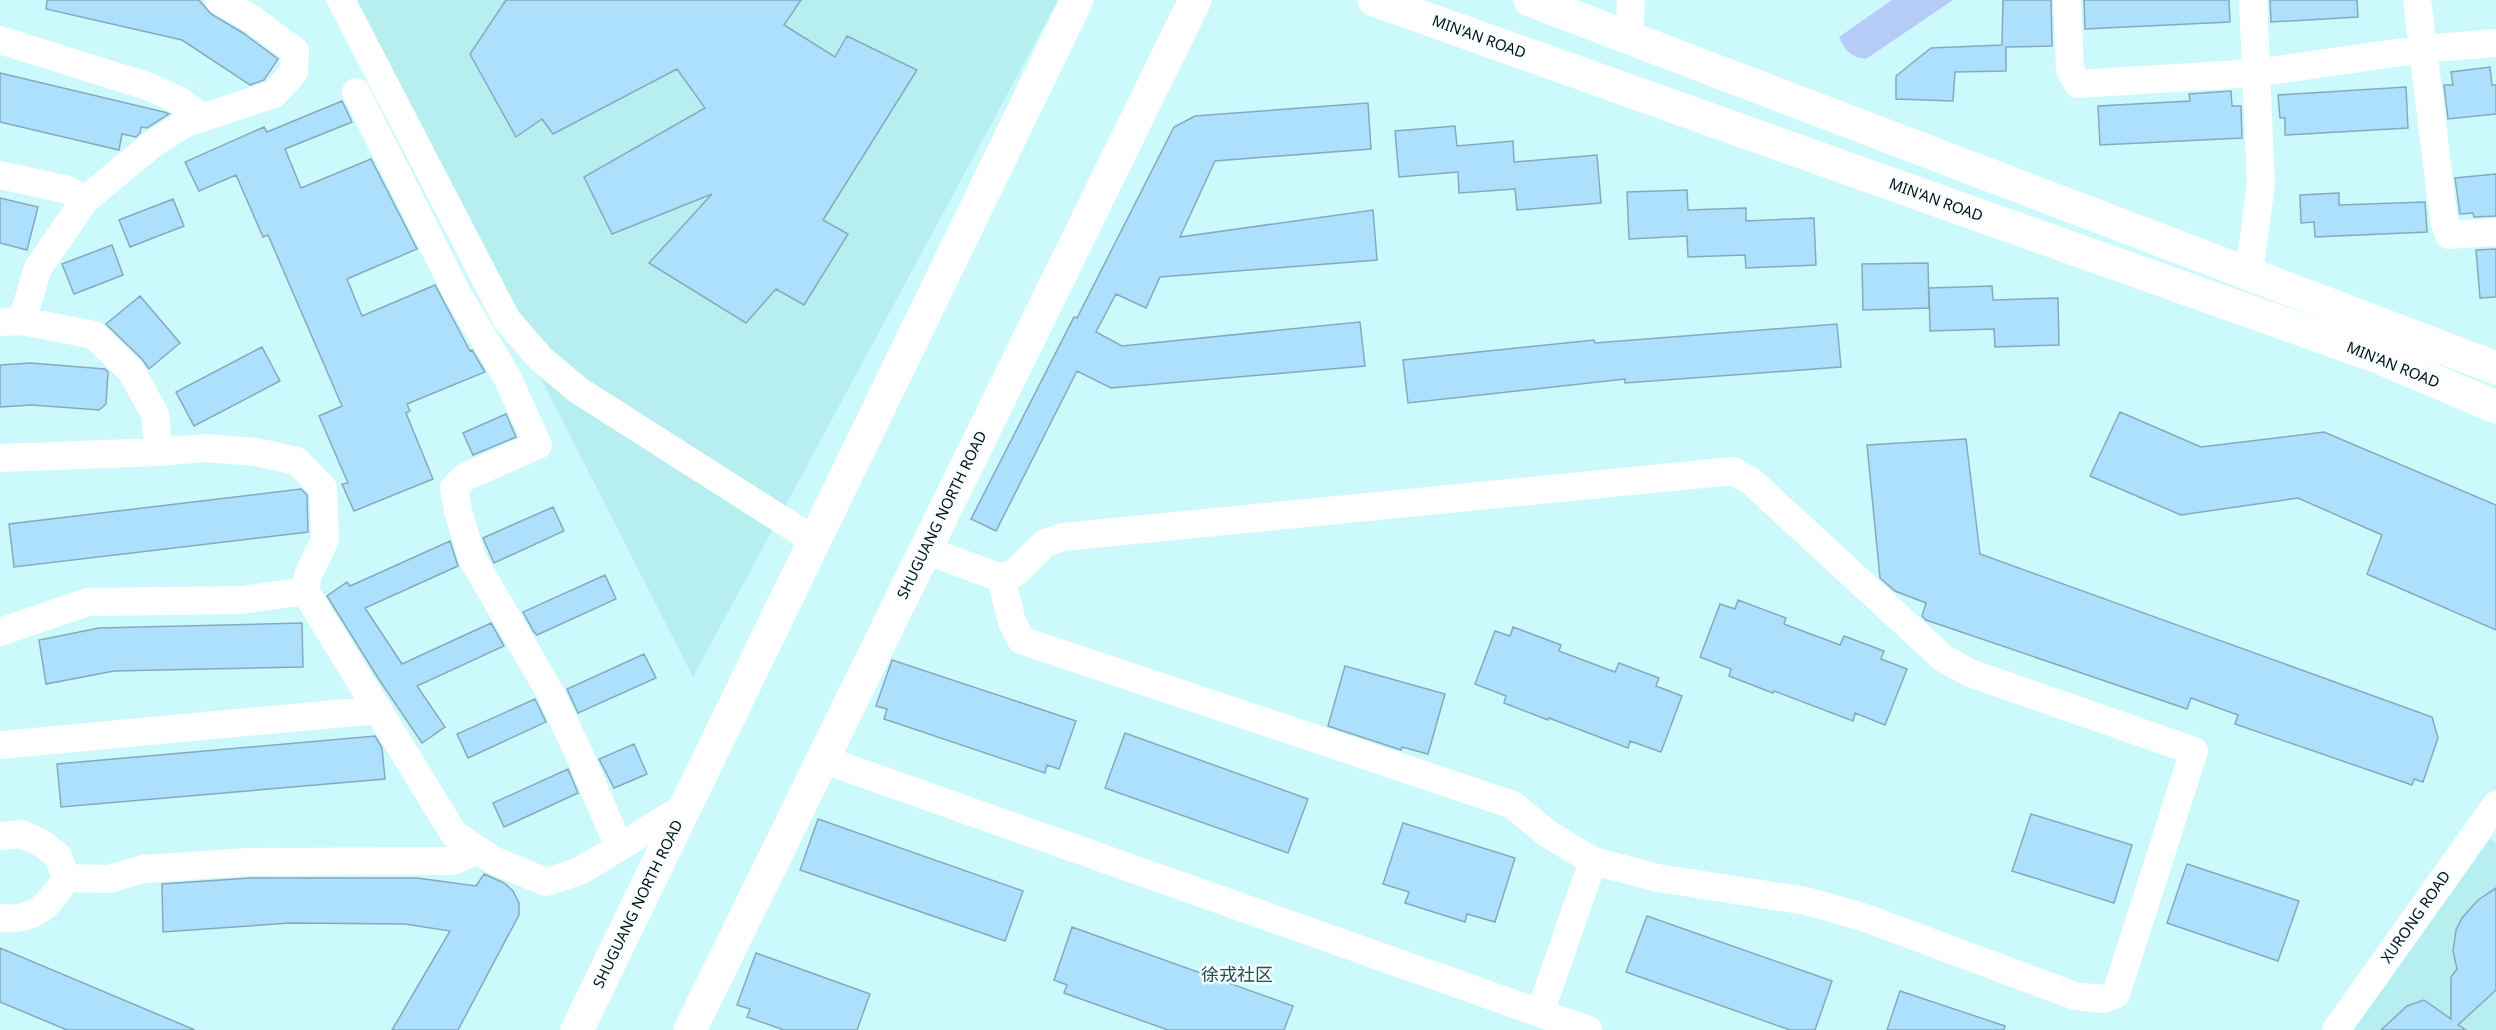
<svg xmlns="http://www.w3.org/2000/svg" width="2496" height="1030" viewBox="0 0 2496 1030" font-family="'Noto Sans','Noto Sans SC',sans-serif">
  <rect width="100%" height="100%" fill="#ccf9fc"/>
  <path fill="#b7eef0" d="M 345,0 L 1058,0 L 693,677 L 383,68 Z
    M 2490,839 L 2496,843 L 2496,1030 L 2354,1030 Z"/>
  <path fill="#b5cbf8" d="M 1892,0 L 1953,0 L 1866,59 C 1851,57 1845,51 1839,37 Z"/>
  <path fill="#ace0fd" stroke="#87a9bc" stroke-width="1.5" d="M 47,0 L 199,0 L 211,14 L 243,33 L 278,59 L 264,80 L 250,85 L 182,40 L 46,9 Z
    M 506,0 L 801,0 L 784,25 L 835,57 L 847,36 L 917,70 L 823,220 L 848,234 L 804,305 L 776,289 L 746,323 L 649,263 L 712,194 L 612,234 L 584,177 L 705,108 L 677,69 L 553,134 L 542,119 L 516,137 L 470,54 Z
    M 2003,0 L 2051,0 L 2052,46 L 2006,47 L 2006,71 L 1955,72 L 1953,101 L 1896,99 L 1896,76 L 1931,48 L 2002,45 Z
    M 2084,0 L 2229,0 L 2230,22 L 2085,29 Z
    M 2270,0 L 2357,0 L 2358,17 L 2271,22 Z
    M 2490,67 L 2492,85 L 2496,85 L 2496,114 L 2448,119 L 2444,85 L 2453,85 L 2451,72 Z
    M 0,73 L 164,112 L 169,114 L 147,128 L 141,127 L 140,133 L 136,137 L 122,134 L 119,150 L 0,122 Z
    M 2406,87 L 2408,128 L 2285,135 L 2285,118 L 2280,118 L 2278,95 Z
    M 2231,91 L 2232,106 L 2241,106 L 2242,138 L 2100,145 L 2098,106 L 2190,101 L 2189,94 Z
    M 342,101 L 352,122 L 285,149 L 301,188 L 371,159 L 417,249 L 347,279 L 362,316 L 435,285 L 470,351 L 472,350 L 485,372 L 407,404 L 410,411 L 406,413 L 433,479 L 354,511 L 342,484 L 348,483 L 319,416 L 342,406 L 268,235 L 263,237 L 236,175 L 199,191 L 185,162 L 264,127 L 267,132 Z
    M 1368,103 L 1371,149 L 1215,161 L 1180,237 L 1373,210 L 1377,260 L 1160,277 L 1146,308 L 1116,294 L 1096,332 L 1122,346 L 1360,322 L 1365,366 L 1111,388 L 1077,371 L 996,531 L 971,519 L 1074,317 L 1077,318 L 1174,127 L 1195,116 Z
    M 1455,126 L 1457,146 L 1513,141 L 1514,162 L 1597,155 L 1601,203 L 1517,210 L 1515,189 L 1459,193 L 1458,172 L 1399,177 L 1395,131 Z
    M 2496,174 L 2496,216 L 2474,217 L 2473,213 L 2460,214 L 2455,178 Z
    M 1687,190 L 1688,210 L 1746,208 L 1746,221 L 1814,218 L 1816,265 L 1746,268 L 1745,255 L 1688,257 L 1687,236 L 1629,239 L 1627,192 Z
    M 2339,193 L 2339,205 L 2425,202 L 2427,232 L 2315,237 L 2314,222 L 2301,223 L 2300,195 Z
    M 0,198 L 38,207 L 27,250 L 0,243 Z
    M 173,199 L 184,226 L 130,247 L 119,220 Z
    M 112,245 L 123,275 L 74,294 L 62,264 Z
    M 2496,249 L 2496,297 L 2480,298 L 2476,250 Z
    M 1928,263 L 1929,308 L 1863,310 L 1862,264 Z
    M 1992,286 L 1993,300 L 2058,298 L 2059,345 L 1995,347 L 1994,329 L 1930,331 L 1929,288 Z
    M 140,296 L 180,343 L 149,369 L 142,359 L 106,324 Z
    M 1837,324 L 1841,367 L 1625,383 L 1625,379 L 1408,403 L 1403,360 L 1594,340 L 1595,343 Z
    M 262,347 L 280,381 L 194,426 L 176,392 Z
    M 30,363 L 105,369 L 108,372 L 106,404 L 99,410 L 32,405 L 0,407 L 0,365 Z
    M 2120,412 L 2201,447 L 2324,432 L 2496,505 L 2496,630 L 2367,574 L 2382,535 L 2298,498 L 2181,515 L 2090,476 Z
    M 506,414 L 516,437 L 473,455 L 463,433 Z
    M 1966,439 L 1980,554 L 2432,717 L 2438,738 L 2423,782 L 2414,779 L 2412,785 L 2235,724 L 2238,715 L 2191,698 L 2187,709 L 1926,620 L 1922,616 L 1926,603 L 1895,591 L 1880,578 L 1867,445 Z
    M 301,489 L 307,495 L 308,532 L 14,567 L 9,524 Z
    M 553,507 L 564,531 L 494,563 L 483,538 Z
    M 450,541 L 458,566 L 365,608 L 402,664 L 491,623 L 504,646 L 417,686 L 445,727 L 422,743 L 378,678 L 327,596 L 347,582 L 350,586 Z
    M 605,575 L 616,599 L 537,635 L 534,632 L 523,612 Z
    M 1738,600 L 1786,618 L 1784,624 L 1840,645 L 1844,636 L 1884,651 L 1881,659 L 1907,669 L 1885,725 L 1855,713 L 1853,721 L 1774,691 L 1773,693 L 1729,676 L 1731,669 L 1700,657 L 1720,604 L 1735,609 Z
    M 302,623 L 303,667 L 114,671 L 46,684 L 39,640 L 99,628 Z
    M 1513,627 L 1561,645 L 1559,651 L 1615,672 L 1619,663 L 1659,678 L 1656,686 L 1682,696 L 1661,752 L 1630,741 L 1628,748 L 1549,718 L 1548,720 L 1504,703 L 1506,696 L 1475,684 L 1495,631 L 1510,636 Z
    M 644,654 L 656,678 L 578,713 L 567,689 Z
    M 892,660 L 1076,721 L 1059,769 L 1047,765 L 1045,773 L 884,719 L 887,709 L 876,706 Z
    M 1345,666 L 1445,694 L 1428,754 L 1402,747 L 1401,750 L 1328,726 Z
    M 535,699 L 546,722 L 468,758 L 457,734 Z
    M 1125,733 L 1308,799 L 1288,853 L 1105,788 Z
    M 375,736 L 382,748 L 385,779 L 61,807 L 57,764 Z
    M 634,744 L 647,774 L 614,788 L 599,759 Z
    M 568,769 L 578,793 L 504,827 L 493,803 Z
    M 2031,814 L 2132,845 L 2114,903 L 2012,871 Z
    M 818,819 L 1023,891 L 1005,941 L 800,870 Z
    M 1403,823 L 1515,858 L 1495,922 L 1467,914 L 1465,922 L 1405,903 L 1409,892 L 1383,884 Z
    M 2187,864 L 2299,901 L 2278,961 L 2167,923 Z
    M 484,874 L 504,883 L 513,891 L 519,903 L 519,915 L 458,1030 L 392,1030 L 450,931 L 405,924 L 290,923 L 163,932 L 162,884 L 250,878 L 417,878 L 476,886 Z
    M 2496,888 L 2496,990 L 2458,1025 L 2466,1030 L 2381,1030 L 2407,1006 L 2424,1000 L 2451,1019 L 2451,977 L 2457,969 L 2453,951 L 2456,930 L 2462,918 L 2478,900 Z
    M 1647,916 L 1832,981 L 1815,1030 L 1790,1030 L 1626,972 Z
    M 1072,927 L 1293,1006 L 1284,1030 L 1168,1030 L 1064,993 L 1067,985 L 1054,980 Z
    M 0,948 L 195,1030 L 67,1030 L 0,1002 Z
    M 756,953 L 870,994 L 857,1030 L 784,1030 L 747,1017 L 750,1009 L 737,1005 Z
    M 1900,991 L 2005,1026 L 2004,1030 L 1887,1030 Z"/>
  <g fill="none" stroke-linecap="round" stroke-linejoin="round">
    <path stroke="#fff" stroke-width="28" d="M 341,0 L 507,320 L 541,359 L 578,390 L 815,541
      M 2067,0 L 2070,69 L 2078,84 L 2256,73 L 2423,49 L 2496,43
      M 2417,0 L 2444,221 L 2449,235 L 2496,232
      M 1629,38 L 1631,0
      M 0,40 L 147,86 L 178,100 L 202,117
      M 356,92 L 458,295 L 507,377 L 538,445 L 465,477 L 454,488 L 458,511 L 472,558 L 551,694 L 580,756 L 619,847
      M 0,175 L 68,190 L 85,200
      M 2249,274 L 2261,184 L 2253,0
      M 22,321 L 38,268 L 85,200 L 154,143 L 186,123 L 274,94 L 294,72 L 295,51 L 252,19 L 219,0
      M 0,322 L 22,321 L 94,335 L 131,371 L 155,414 L 159,452 L 0,458
      M 159,452 L 205,448 L 256,452 L 297,461 L 323,488 L 325,540 L 308,575 L 305,591 L 454,834 L 493,860 L 546,882 L 580,871 L 685,807
      M 925,550 L 1001,578 L 1015,573 L 1045,543 L 1063,537 L 1733,471 L 1752,482 L 1943,658 L 1970,673 L 2194,751 L 2116,994 L 2103,999 L 2075,996 L 1863,917 L 1806,901 L 1658,878 L 1593,861 L 1548,834 L 1513,805 L 1021,640 L 1012,622 L 1001,578
      M 0,632 L 88,602 L 242,600 L 305,591
      M 0,745 L 378,710
      M 822,759 L 1588,1030
      M 0,836 L 22,834 L 41,843 L 58,856 L 66,878
      M 0,918 C 34,922 50,905 66,878 L 109,879 L 143,869 L 249,862 L 453,861 L 477,850
      M 1540,1013 L 1593,861
      M 2336,1030 L 2496,805"/>
    <path stroke="#fff" stroke-width="33" d="M 1374,0 L 2378,357 L 2496,407
      M 1530,0 L 2496,368
      M 577,1030 L 1077,0
      M 690,1030 L 1195,0"/>
  </g>
  <g text-anchor="middle" stroke-width="5" stroke-linejoin="round" paint-order="stroke">
    <g font-size="15" fill="#021112" stroke="#f6feff">
      <text transform="translate(1479 37) rotate(20)" y="5">MIN'AN ROAD</text>
      <text transform="translate(1936 200) rotate(20)" y="5">MIN'AN ROAD</text>
      <text transform="translate(2393 365) rotate(22)" y="5">MIN'AN ROAD</text>
      <text transform="translate(942 515) rotate(-64)" y="5">SHUGUANG NORTH ROAD</text>
      <text transform="translate(638 904) rotate(-64)" y="5">SHUGUANG NORTH ROAD</text>
      <text transform="translate(2416 917) rotate(-55)" y="5">XURONG ROAD</text>
    </g>
    <g font-size="18" fill="#244d50" stroke="#f6feff">
      <text x="1237" y="981">徐戎社区</text>
    </g>
  </g>
</svg>
